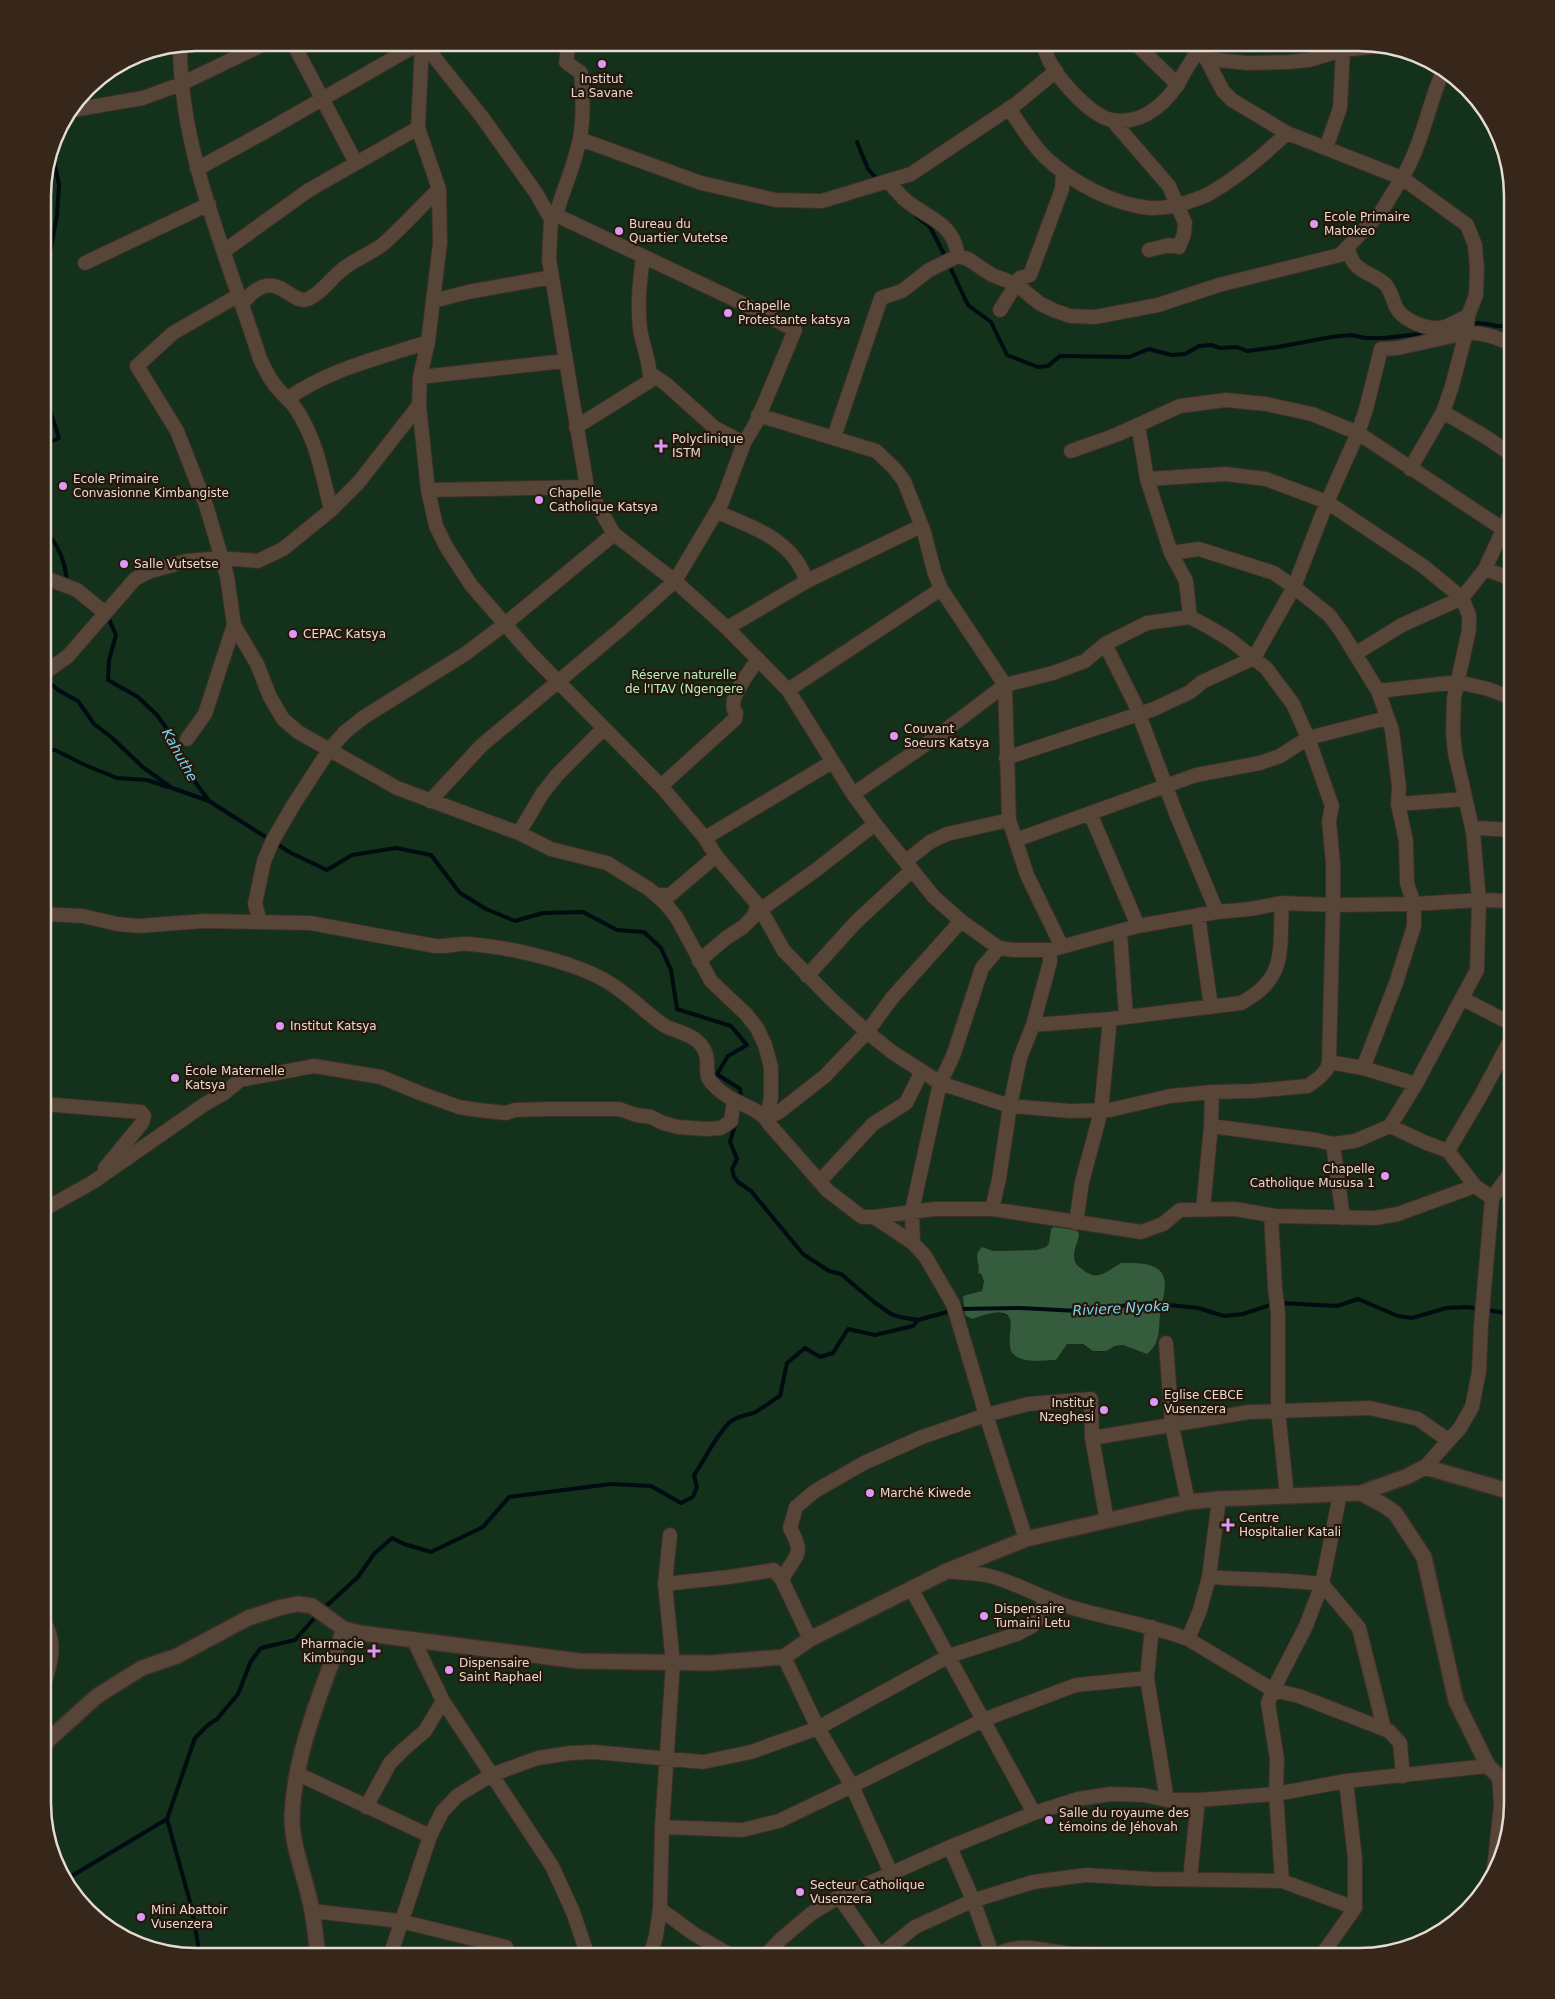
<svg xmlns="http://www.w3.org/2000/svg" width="1555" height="1999" viewBox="0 0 1555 1999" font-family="'DejaVu Sans',sans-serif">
  <rect width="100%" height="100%" fill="#27170a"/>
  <path fill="#13311b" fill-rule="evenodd" d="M 197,43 L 1368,43 L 1435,63 L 1487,111 L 1507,156 L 1512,197 L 1512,1803 L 1492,1879 L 1444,1931 L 1399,1951 L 1359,1956 L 196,1956 L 120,1936 L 68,1888 L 48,1843 L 43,1802 L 43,186 L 59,128 L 95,81 L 138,54 ZM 1054,1228 L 1076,1230 C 1081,1241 1074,1246 1074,1257 C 1075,1263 1078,1266 1082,1270 C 1094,1279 1108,1274 1118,1264 L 1164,1298 L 1160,1314 L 1159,1331 L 1136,1351 C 1117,1337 1112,1355 1094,1351 C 1090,1350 1087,1346 1083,1345 C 1079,1343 1072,1344 1067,1344 L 1056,1360 L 1009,1347 L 1011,1321 L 1010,1317 L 1000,1312 L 984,1315 L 968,1295 L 982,1291 L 984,1281 L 980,1274 L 978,1273 L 979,1269 L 993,1251 L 1036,1250 L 1047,1247 L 1049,1243 L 1051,1229 Z"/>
  <path fill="#345c3d" d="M 1054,1227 L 1076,1230 L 1079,1233 C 1079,1241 1074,1248 1074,1256 C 1074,1262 1077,1266 1082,1269 C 1098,1283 1108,1270 1121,1263 C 1133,1263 1150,1262 1159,1270 C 1171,1281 1161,1302 1160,1315 C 1159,1325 1160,1333 1156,1342 C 1155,1347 1150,1351 1147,1354 L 1123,1345 L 1115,1346 L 1106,1351 L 1093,1351 L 1083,1344 L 1067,1344 L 1056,1360 C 1044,1360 1027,1363 1017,1357 C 994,1344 1038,1295 972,1319 L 965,1315 L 963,1296 L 982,1291 L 984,1281 L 981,1274 L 978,1273 C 981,1261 972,1257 982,1247 L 993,1251 L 1036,1250 L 1046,1247 L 1049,1243 L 1051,1229 Z"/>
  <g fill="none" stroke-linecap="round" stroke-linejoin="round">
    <path stroke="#000c11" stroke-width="4" d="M 857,142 L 868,169 L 878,180
      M 1505,150 L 1503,167 L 1512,208
      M 916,216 L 930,227 L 946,258
      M 949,265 L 968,305 L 991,322 L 1007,355 L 1038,367 L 1048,366 L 1060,356 L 1129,357 L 1149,349 L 1171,355 L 1185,354 L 1199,346 L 1211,345 L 1220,348 L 1237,347 L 1247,351 L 1278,347 L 1331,337 L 1351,335 L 1365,338 L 1384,338 L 1428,333
      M 43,319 L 43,299 L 47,269 L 57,215 L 59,185 L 52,151
      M 1469,324 C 1487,319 1495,331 1512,324
      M 43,445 L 59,438 L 47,401 L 43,379
      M 43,530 C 59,543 66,564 67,584
      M 108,617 L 116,635 L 109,660 L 108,680 L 138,697 L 157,715 L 176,742 L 182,764 L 209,801
      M 43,677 L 58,690 L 78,701 L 94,724 L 110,736 L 144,768 L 172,788 L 209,801 L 291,853 L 327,870 L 352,855 L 396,848 L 431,855 L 460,893 L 486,909 L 515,921 L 543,913 L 583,912 L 617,930 L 644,932 L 661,948 L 671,970 L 677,1009 L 731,1026 L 747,1045 L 728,1056 L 717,1074 L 740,1089 L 742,1101
      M 43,750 L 55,750 L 85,765 L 117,778 L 147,780 L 168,787
      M 736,1122 L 730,1142 L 737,1159 L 732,1169 L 734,1177 L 738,1182 L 751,1191 L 803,1254 L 829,1271 L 841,1274 L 874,1302 L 891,1314 L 900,1317 L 918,1320 L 958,1309 L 1020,1308 L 1099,1312 L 1120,1306 L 1151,1303 L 1198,1308 L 1224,1316 L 1243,1314 L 1273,1304
      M 1280,1303 L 1337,1306 L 1358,1299 L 1398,1316 L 1412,1318 L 1446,1308 L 1467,1307 L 1512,1314
      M 323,1609 L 358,1577 L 374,1554 L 392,1538 L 404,1544 L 431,1552 L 483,1527 L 509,1497 L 611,1484 L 651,1486 L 681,1503 L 693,1497 L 697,1487 L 694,1475 C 706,1458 714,1438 729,1423 C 736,1416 744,1416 753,1413 C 762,1409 771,1401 780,1396 L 787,1363 L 805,1348 L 820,1357 L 833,1353 L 848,1329 L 875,1335 L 913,1326 L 918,1320
      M 1505,1829 L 1507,1815 L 1511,1807
      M 65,1880 L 167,1819
      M 200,1956 L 192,1909 L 167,1819 L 195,1738 L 208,1725 L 217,1719 L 238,1694 L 251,1661 L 261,1648 L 295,1640 L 318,1614"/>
    <defs>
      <path id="minor" d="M 293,43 L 356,163
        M 423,43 L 482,117 L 536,193 L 551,219 L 549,260 L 552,277 L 587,487 L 614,534 L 675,581 L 727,628 L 788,690 L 853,794 L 875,824 L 934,897 L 961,921 L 999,948 L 1013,950 L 1050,950 L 1138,926 L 1217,912 L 1250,909 L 1282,903 L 1333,905 L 1414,904 L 1479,900 L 1512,901
        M 1042,43 C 1045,50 1047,57 1051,64 C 1061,82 1091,116 1112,120 C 1145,126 1171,99 1184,73 C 1188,65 1200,50 1200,43
        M 1135,43 L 1178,85
        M 180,46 C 180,154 228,257 260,359 C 265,370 270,380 278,389 C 284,396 291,401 296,409 C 316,438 323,477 331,510
        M 1208,59 L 1247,63 L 1289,62 L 1309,60 L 1343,50 L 1379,46
        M 1009,108 C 1020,125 1031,143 1045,157 C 1071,182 1114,205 1150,208 C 1166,209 1187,203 1202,197 C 1209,195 1216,189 1222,186 C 1246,170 1266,153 1287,133
        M 73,110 L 143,98 L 181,84 L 266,43
        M 1112,120 L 1169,186 L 1185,223 L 1184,234 L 1179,247 L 1169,245 L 1149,250
        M 580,139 L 701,183 L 776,200 L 822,201 L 911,174 L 1016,104 L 1056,71
        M 1326,148 L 1340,108 L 1343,50
        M 197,169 L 261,134 L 420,43
        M 887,181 C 893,186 898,193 903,198 C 926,219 953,220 958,256
        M 551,219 L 556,215 C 563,190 575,164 580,138 C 584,116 583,95 581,73 L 566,62 L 569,43
        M 1348,247 C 1352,272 1367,270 1384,283 C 1391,289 1392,299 1396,307 C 1403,321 1429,331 1444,327 C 1452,325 1460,319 1468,316
        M 224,251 L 309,190 L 418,128
        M 85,263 L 209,204
        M 239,295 L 173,333 L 137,366 L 177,431 L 206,505 L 227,576 L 234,625 L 257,664 L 270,697 L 283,719 L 298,732 L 397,788 L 519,833 L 551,849 L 607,863 L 649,889 L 665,903 L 677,918 L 711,981 L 746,1014 L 757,1028 L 765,1045 L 771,1067 L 771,1097 L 767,1118
        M 433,301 L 468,292 L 552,277
        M 243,303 C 275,262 291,307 308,299 C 322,293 331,278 343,269 C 355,259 370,254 382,245 C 402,228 420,207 439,189
        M 1000,310 L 1020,278 L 1030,275 L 1062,189 L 1063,172
        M 650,373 L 666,384 L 715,428 L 744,443
        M 420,377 L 565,361
        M 287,399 C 329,369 380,358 428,342
        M 419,405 L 428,490 L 436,526 L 447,548 L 471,585 L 531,654 L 661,786 L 705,838 L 716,856 L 758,905 L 784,951 L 833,1001 L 867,1032 L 892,1052 L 940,1083 L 1010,1106 L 1070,1111 L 1110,1110 L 1170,1096 L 1212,1092 L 1253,1091 L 1308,1086 L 1320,1077 L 1327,1069 L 1329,1062 L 1333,905 L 1333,863 L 1329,821 L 1332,806 L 1308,738 L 1293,704 L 1266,668 L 1229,639 L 1207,626 L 1190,617 L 1147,623 L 1105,644 L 1085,661 L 1053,673 L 1005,685 L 935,738 L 853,794
        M 1443,412 L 1486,437 L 1512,455
        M 758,415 L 876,451 L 894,468 L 904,481 L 924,532 L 934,571 L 941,589 L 1005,685 L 1009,820 L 1027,875 L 1062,947
        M 1138,425 L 1147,479 L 1171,553 L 1186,581 L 1190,617
        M 576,427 L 650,381 C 651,362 642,346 640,328 C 637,304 640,280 643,257
        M 834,437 L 881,298 L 902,291 L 929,270 L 958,256 L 968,259 L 992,275 L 1016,284 L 1039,303 L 1053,310 L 1070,316 L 1095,317 L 1158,305 L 1219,285 L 1340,255 L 1381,212 L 1402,178 L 1287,133 L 1232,100 L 1223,91 L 1200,47
        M 1071,451 L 1116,435 L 1180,406 L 1226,400 L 1266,404 L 1312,414 L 1358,433 L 1503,529
        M 1410,469 L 1443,412 L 1452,386 L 1466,333 L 1468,316 L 1476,295 L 1477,269 L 1475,245 L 1467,225 L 1402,178 C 1422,145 1428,106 1443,71
        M 1147,479 L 1226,474 L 1266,479 L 1327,502 L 1423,566 L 1462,598 L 1469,615 L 1469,630 L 1454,698 L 1453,732 L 1455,753 L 1473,832 L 1479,900 L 1477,970 L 1416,1084 L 1390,1126 L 1355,1141 L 1333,1144 L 1316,1140 L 1211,1126 L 1203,1209
        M 428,490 L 587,487
        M 717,512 C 745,524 777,534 796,560 C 801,567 804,574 807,581
        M 1171,553 L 1199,549 L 1274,573 L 1294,587 L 1329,615 L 1341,631 L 1378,691 L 1392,730 L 1394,746 L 1399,787 L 1398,804 L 1406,841 L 1407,883 L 1414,904 L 1414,926 L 1396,983 L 1363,1068
        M 1485,569 L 1512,579
        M 43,577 L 77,590 L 105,613
        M 727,628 L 807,581 L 921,526
        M 1105,644 L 1135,704 L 1177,816 L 1217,912
        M 1355,654 L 1402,625 L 1462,598 L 1485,569 L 1512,510
        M 43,674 L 68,656 L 135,579 L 148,572 L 186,561 L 220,558 L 258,561 L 283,549 L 331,510 L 359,482 L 419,405 L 420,377 L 428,342 L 440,243 L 439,189 L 418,128 L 422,43
        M 788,690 L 941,589
        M 1378,691 L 1458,682 L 1488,689 L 1512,698
        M 187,739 L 205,714 L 234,625
        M 1006,758 L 1154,709 L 1190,692 L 1202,682 L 1254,658 L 1294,587 L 1327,502 L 1358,433 L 1366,409 L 1381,349 L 1398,348 L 1466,333 C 1484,332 1497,338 1512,344
        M 661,786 L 735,719 L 736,713 C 725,700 750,672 758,659
        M 430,801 L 482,745 L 621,629 L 675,581 L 722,502 L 744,443 L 756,423 L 795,330 L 746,305 L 556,215
        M 1398,804 L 1465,799
        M 1090,813 L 1138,926
        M 1473,832 L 1477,828 L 1512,830
        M 519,833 L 542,794 L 557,775 L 603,729
        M 705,838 L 832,762
        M 1016,840 L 1196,775 L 1260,763 L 1280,756 L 1308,738 L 1387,718
        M 906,861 L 930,842 L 947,834 L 1009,820
        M 656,895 L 670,895 L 716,856
        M 760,910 L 816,870 L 875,824
        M 43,914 L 83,916 L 117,924 L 138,926 L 204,921 L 310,923 L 435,946 C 447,947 458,943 469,944 C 510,947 581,963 614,986 C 631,997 645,1012 662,1024 C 672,1031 686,1032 696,1040 C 715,1056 702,1070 710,1081 C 716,1088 726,1096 734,1100 C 747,1107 763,1111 770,1125 L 827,1190 L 862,1217 L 874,1217 L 913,1243 L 925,1256 L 953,1304 L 986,1415 L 1026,1539
        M 1198,915 L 1211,1007
        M 260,921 L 255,904 L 264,861 L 273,840 L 294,804 L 329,750 L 345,732 L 364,717 L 465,654 L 505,624 L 614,534
        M 1120,932 L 1126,1016
        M 699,961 L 726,938 L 743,927 L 753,917 L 758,905
        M 807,976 L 856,922 L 912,870
        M 1463,999 L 1512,1024
        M 1033,1025 L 1110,1019 L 1241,1003 C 1288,978 1279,950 1282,903
        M 1329,1062 L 1363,1068 L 1416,1084
        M 43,1104 L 141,1112 L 144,1116 L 142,1123 L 105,1168
        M 767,1118 L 779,1112 L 825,1076 L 867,1032 L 892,998 L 961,921
        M 1211,1126 L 1212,1092
        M 1390,1126 L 1424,1142 L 1448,1151 L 1475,1186 L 1492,1198
        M 1333,1144 L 1343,1218
        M 1448,1151 L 1481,1095 L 1512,1037
        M 820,1181 L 873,1124 L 906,1103 L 922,1071
        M 992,1209 L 999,1179 L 1010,1106 L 1020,1058 L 1033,1025 L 1050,962 L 1050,950
        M 43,1210 L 93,1182 L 205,1104 L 223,1094 L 240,1080 L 314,1066 L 381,1077 L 420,1093 L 459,1107 L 478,1110 L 506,1113 L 515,1110 L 548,1109 L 619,1109 L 636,1115 L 651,1117 L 663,1123 L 678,1127 L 706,1129 L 721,1128 L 731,1121 L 734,1100
        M 1271,1215 L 1275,1287 L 1278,1314 L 1278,1410 L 1287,1496
        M 874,1217 L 934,1209 L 992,1209 L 1141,1232 L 1163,1224 L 1180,1210 L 1235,1209 L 1276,1216 L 1375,1218 L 1398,1214 L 1475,1186
        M 1076,1223 L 1082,1182 L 1101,1111 L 1110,1019
        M 913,1243 L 912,1211 L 940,1083 L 953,1056 L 982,968 L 999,948
        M 1166,1343 L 1172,1426 L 1188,1502
        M 1092,1438 L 1249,1412 L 1370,1408 L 1418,1419 L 1448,1440
        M 1425,1467 L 1460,1428 L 1472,1407 L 1479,1372 L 1481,1326 L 1492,1198 L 1512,1171
        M 1340,1494 L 1322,1584 L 1306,1626 L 1273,1690 L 1299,1696 L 1389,1731 L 1400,1743 L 1403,1776
        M 947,1571 C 960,1573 973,1573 986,1575 C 1016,1582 1043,1599 1073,1608 C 1111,1619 1150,1625 1188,1639 L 1273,1690 L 1268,1703 L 1277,1759 L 1276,1794 L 1282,1881
        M 1209,1577 C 1247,1580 1284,1579 1322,1584 L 1359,1628 L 1384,1728
        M 665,1584 L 729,1577 L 774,1570 L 782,1580
        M 912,1590 L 1034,1813
        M 1152,1627 L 1147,1678 L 1167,1800
        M 413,1639 L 443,1701 L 552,1866 L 573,1912 L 588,1956
        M 810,1639 L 782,1580 C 795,1553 806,1557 790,1528 L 796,1507 L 815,1491 L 864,1463 L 922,1437 L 986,1415 L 1028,1404 L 1091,1399 L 1092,1438 L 1107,1521
        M 1188,1639 L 1200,1610 L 1209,1577 L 1219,1499
        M 784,1657 L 818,1728 L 852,1786 L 891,1873
        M 43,1686 C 51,1666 57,1639 43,1621
        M 298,1774 L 430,1836
        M 366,1807 L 390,1763 L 404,1749 L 425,1731 L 443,1701
        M 662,1827 L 742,1830 L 779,1821 L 852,1786 L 983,1720 L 1076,1685 L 1147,1678
        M 950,1847 L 973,1900 L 993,1956
        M 1493,1877 L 1501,1805 L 1499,1777
        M 1190,1879 L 1198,1800
        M 839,1897 L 880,1955
        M 660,1909 L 694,1934 L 732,1956
        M 312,1911 L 400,1921 L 506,1947 L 506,1956
        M 390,1956 L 430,1836 L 442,1812 L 457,1796 L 491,1775 L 538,1758 L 570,1753 L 594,1752 L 703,1762 L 751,1752 L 818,1728 L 949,1656 L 1017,1634 L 1032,1626 L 1041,1616 L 1044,1598
        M 650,1956 L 656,1936 L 660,1909 L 662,1827 L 673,1663 L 665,1584 L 670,1535
        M 765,1956 L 781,1939 L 812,1913 L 839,1897 L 950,1847 L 1034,1813 L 1078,1799 L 1111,1794 L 1143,1795 L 1167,1800 L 1198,1800 L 1276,1794 L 1346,1781 L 1488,1766
        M 879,1956 L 915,1927 L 972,1901 L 1033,1882 L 1086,1875 L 1152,1879 L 1282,1881 L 1355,1908
        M 993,1956 C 1025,1939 1045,1953 1077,1954 C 1086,1955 1099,1953 1107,1956
        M 1321,1956 L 1355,1908 L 1355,1859 L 1346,1781"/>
      <path id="tertiary" d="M 1361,1493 L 1382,1504 L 1395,1513 L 1424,1557 L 1456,1701 L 1488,1766 L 1512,1789
        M 43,1745 L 97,1696 L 142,1668 L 177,1656 L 248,1618 L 282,1607 L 298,1604 L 312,1606 L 344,1629 L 360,1633 L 579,1661 L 710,1663 L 784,1657 L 810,1639 L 947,1571 L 1026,1539 L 1188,1502 L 1219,1499 L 1361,1493 L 1408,1476 L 1425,1467 L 1512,1492
        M 318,1956 C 316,1941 315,1926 312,1911 C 307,1881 291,1846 292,1815 C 295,1750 323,1688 344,1629"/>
    </defs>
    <use href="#minor" stroke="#3a2e2a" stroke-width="16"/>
    <use href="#tertiary" stroke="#3a2e2a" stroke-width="18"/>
    <use href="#minor" stroke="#574537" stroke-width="14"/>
    <use href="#tertiary" stroke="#574537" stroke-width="15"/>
  </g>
  <g fill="#dc99f4" stroke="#27170a" stroke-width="2">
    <circle cx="602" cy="64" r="5"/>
    <circle cx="1314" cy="224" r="5"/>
    <circle cx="619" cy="231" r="5"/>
    <circle cx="728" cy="313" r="5"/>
    <path d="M658.5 438.5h5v5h5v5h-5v5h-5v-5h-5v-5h5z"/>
    <circle cx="63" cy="486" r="5"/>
    <circle cx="539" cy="500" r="5"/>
    <circle cx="124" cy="564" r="5"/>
    <circle cx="293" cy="634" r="5"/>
    <circle cx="894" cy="736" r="5"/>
    <circle cx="280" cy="1026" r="5"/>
    <circle cx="175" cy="1078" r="5"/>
    <circle cx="1385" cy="1176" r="5"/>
    <circle cx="1154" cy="1402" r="5"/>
    <circle cx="1104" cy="1410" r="5"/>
    <circle cx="870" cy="1493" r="5"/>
    <path d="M1225.5 1517.5h5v5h5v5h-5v5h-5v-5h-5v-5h5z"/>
    <circle cx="984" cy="1616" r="5"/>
    <path d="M371.5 1643.5h5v5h5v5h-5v5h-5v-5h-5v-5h5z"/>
    <circle cx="449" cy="1670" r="5"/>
    <circle cx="1049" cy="1820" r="5"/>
    <circle cx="800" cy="1892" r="5"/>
    <circle cx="141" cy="1917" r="5"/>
  </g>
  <g text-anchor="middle" stroke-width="4.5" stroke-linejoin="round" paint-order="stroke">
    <g font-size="12" fill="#e6dbd3" stroke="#27170a" text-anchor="start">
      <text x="602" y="83" text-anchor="middle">Institut<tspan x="602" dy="14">La Savane</tspan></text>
      <text x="1324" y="221">Ecole Primaire<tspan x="1324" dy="14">Matokeo</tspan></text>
      <text x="629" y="228">Bureau du<tspan x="629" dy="14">Quartier Vutetse</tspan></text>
      <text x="738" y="310">Chapelle<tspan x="738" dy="14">Protestante katsya</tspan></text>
      <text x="672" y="443">Polyclinique<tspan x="672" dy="14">ISTM</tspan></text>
      <text x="73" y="483">Ecole Primaire<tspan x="73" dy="14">Convasionne Kimbangiste</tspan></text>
      <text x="549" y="497">Chapelle<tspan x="549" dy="14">Catholique Katsya</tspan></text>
      <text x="134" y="568">Salle Vutsetse</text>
      <text x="303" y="638">CEPAC Katsya</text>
      <text x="904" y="733">Couvant<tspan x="904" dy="14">Soeurs Katsya</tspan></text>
      <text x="290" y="1030">Institut Katsya</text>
      <text x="185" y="1075">École Maternelle<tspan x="185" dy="14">Katsya</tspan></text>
      <text x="1375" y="1173" text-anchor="end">Chapelle<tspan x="1375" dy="14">Catholique Mususa 1</tspan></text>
      <text x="1164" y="1399">Eglise CEBCE<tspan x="1164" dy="14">Vusenzera</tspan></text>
      <text x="1094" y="1407" text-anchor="end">Institut<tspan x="1094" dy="14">Nzeghesi</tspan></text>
      <text x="880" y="1497">Marché Kiwede</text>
      <text x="1239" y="1522">Centre<tspan x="1239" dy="14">Hospitalier Katali</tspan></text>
      <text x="994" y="1613">Dispensaire<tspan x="994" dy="14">Tumaini Letu</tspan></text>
      <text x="364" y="1648" text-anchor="end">Pharmacie<tspan x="364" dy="14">Kimbungu</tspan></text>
      <text x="459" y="1667">Dispensaire<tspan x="459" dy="14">Saint Raphael</tspan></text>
      <text x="1059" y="1817">Salle du royaume des<tspan x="1059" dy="14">témoins de Jéhovah</tspan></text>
      <text x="810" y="1889">Secteur Catholique<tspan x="810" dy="14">Vusenzera</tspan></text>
      <text x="151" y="1914">Mini Abattoir<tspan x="151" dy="14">Vusenzera</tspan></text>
    </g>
    <g font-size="12" fill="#b1f3bf" stroke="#27170a">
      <text x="684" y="679">Réserve naturelle<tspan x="684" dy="14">de l'ITAV (Ngengere</tspan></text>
    </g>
    <g font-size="14" font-style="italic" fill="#76d7f1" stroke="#27170a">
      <text transform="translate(180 755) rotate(61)" y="5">Kahuthe</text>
      <text transform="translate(1121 1308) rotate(-3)" y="5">Riviere Nyoka</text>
    </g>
  </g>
  <path d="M0 0H1555V1999H0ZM196 51H1359A145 145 0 0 1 1504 196V1803A145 145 0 0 1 1359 1948H196A145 145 0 0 1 51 1803V196A145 145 0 0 1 196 51Z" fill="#36271a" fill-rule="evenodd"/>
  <path fill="none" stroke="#e6dbd3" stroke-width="2.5" d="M196 51H1359A145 145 0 0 1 1504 196V1803A145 145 0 0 1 1359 1948H196A145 145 0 0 1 51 1803V196A145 145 0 0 1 196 51Z"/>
</svg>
